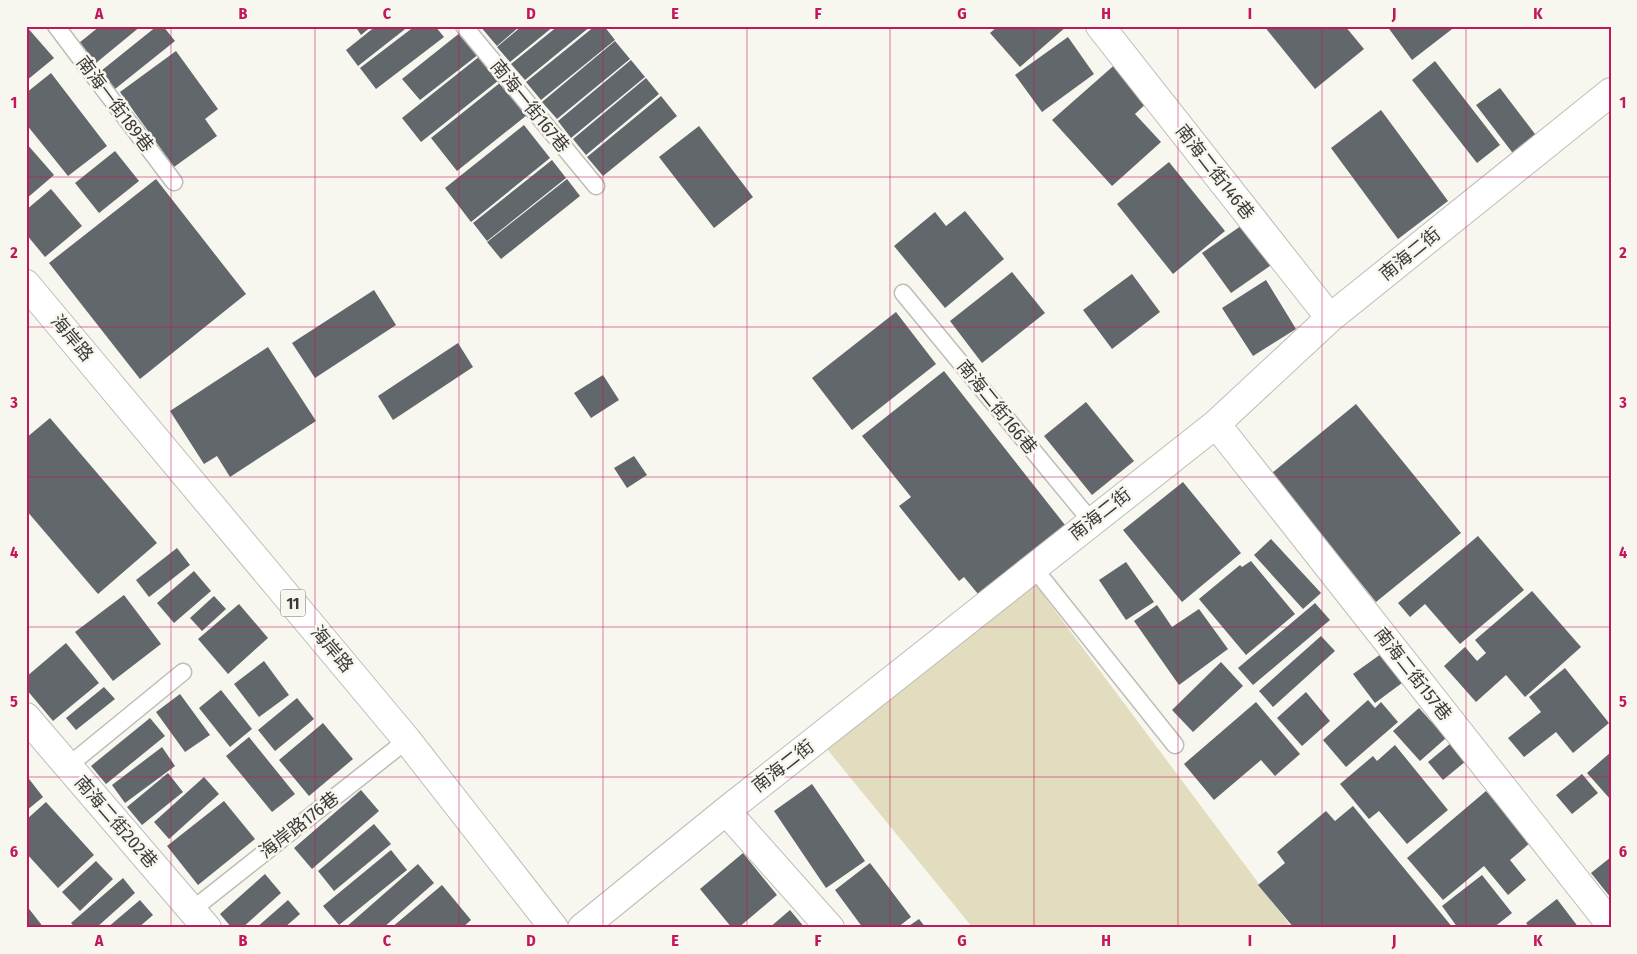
<svg xmlns="http://www.w3.org/2000/svg" width="1637" height="954" viewBox="0 0 1637 954" font-family="'Fira Sans Condensed','Noto Sans TC',sans-serif">
  <rect width="100%" height="100%" fill="#f7f6ef"/>
  <path fill="#e1ddbe" d="M 1029,576 L 1292,928 L 973,928 L 827,749 Z"/>
  <path fill="#61676a" d="M 26,26 L 54,58 L 26,81 Z
    M 100,26 L 141,26 L 96,63 L 79,43 Z
    M 157,26 L 163,26 L 175,41 L 115,89 L 101,71 Z
    M 355,26 L 372,26 L 361,35 Z
    M 376,26 L 409,26 L 358,66 L 346,50 Z
    M 415,26 L 435,26 L 444,37 L 376,89 L 360,68 Z
    M 480,26 L 520,26 L 497,46 Z
    M 522,26 L 554,26 L 510,62 L 497,47 Z
    M 558,26 L 591,26 L 525,80 L 511,64 Z
    M 595,26 L 604,26 L 615,40 L 541,100 L 526,82 Z
    M 998,26 L 1067,26 L 1020,67 L 990,33 Z
    M 1264,26 L 1345,26 L 1364,49 L 1315,89 Z
    M 1387,26 L 1456,26 L 1412,60 Z
    M 461,32 L 479,54 L 420,100 L 402,79 Z
    M 1068,37 L 1094,74 L 1042,112 L 1015,75 Z
    M 615,41 L 630,59 L 557,119 L 542,102 Z
    M 176,51 L 218,109 L 205,119 L 217,136 L 174,167 L 120,92 Z
    M 480,56 L 499,80 L 421,142 L 402,118 Z
    M 631,60 L 645,77 L 571,138 L 558,121 Z
    M 1119,61 L 1152,98 L 1135,114 L 1161,142 L 1112,186 L 1052,120 Z
    M 1435,61 L 1500,145 L 1477,163 L 1412,80 Z
    M 51,73 L 107,146 L 68,176 L 26,124 L 26,93 Z
    M 646,78 L 659,94 L 586,155 L 573,139 Z
    M 501,82 L 527,115 L 457,171 L 431,138 Z
    M 1500,88 L 1538,138 L 1515,156 L 1476,105 Z
    M 661,96 L 677,116 L 603,176 L 587,157 Z
    M 1381,110 L 1448,201 L 1398,239 L 1331,148 Z
    M 524,125 L 550,158 L 471,222 L 445,188 Z
    M 699,126 L 753,197 L 714,228 L 659,157 Z
    M 26,143 L 54,175 L 26,199 Z
    M 115,151 L 139,181 L 99,213 L 75,183 Z
    M 552,160 L 566,178 L 487,241 L 473,223 Z
    M 1169,162 L 1225,231 L 1173,274 L 1117,204 Z
    M 156,179 L 246,294 L 140,379 L 49,263 Z
    M 567,179 L 580,196 L 501,259 L 487,242 Z
    M 51,189 L 82,226 L 45,257 L 26,234 L 26,210 Z
    M 965,211 L 1004,259 L 945,308 L 894,246 L 935,212 L 946,226 Z
    M 1248,221 L 1277,261 L 1231,293 L 1202,253 Z
    M 1012,272 L 1045,313 L 982,363 L 950,321 Z
    M 1132,274 L 1160,312 L 1112,349 L 1083,310 Z
    M 1266,280 L 1296,329 L 1253,356 L 1222,308 Z
    M 374,290 L 396,325 L 315,378 L 292,343 Z
    M 896,312 L 936,364 L 852,430 L 812,378 Z
    M 458,343 L 473,367 L 393,420 L 378,396 Z
    M 268,347 L 316,421 L 230,477 L 217,456 L 204,464 L 170,411 Z
    M 944,371 L 1065,525 L 978,594 L 964,577 L 959,581 L 899,506 L 911,497 L 862,436 Z
    M 603,375 L 619,400 L 591,418 L 574,393 Z
    M 1086,402 L 1134,461 L 1092,495 L 1044,436 Z
    M 1356,404 L 1461,533 L 1376,602 L 1272,473 Z
    M 50,418 L 157,543 L 98,594 L 26,510 L 26,438 Z
    M 634,456 L 647,475 L 627,488 L 614,468 Z
    M 1183,482 L 1241,553 L 1182,602 L 1123,530 Z
    M 1478,536 L 1524,590 L 1460,644 L 1425,604 L 1410,617 L 1398,603 Z
    M 1271,539 L 1321,593 L 1303,609 L 1254,555 Z
    M 177,548 L 190,565 L 149,597 L 136,580 Z
    M 1251,561 L 1295,614 L 1246,655 L 1199,599 L 1240,565 L 1242,567 Z
    M 1126,562 L 1154,602 L 1126,620 L 1099,580 Z
    M 194,571 L 211,591 L 174,623 L 157,603 Z
    M 1532,591 L 1581,647 L 1525,697 L 1506,675 L 1476,702 L 1444,666 L 1465,647 L 1477,661 L 1486,653 L 1475,640 Z
    M 124,595 L 161,644 L 113,681 L 75,632 Z
    M 214,596 L 226,609 L 202,631 L 190,618 Z
    M 1315,603 L 1330,620 L 1253,685 L 1238,668 Z
    M 239,604 L 268,638 L 228,674 L 198,639 Z
    M 1157,605 L 1172,627 L 1199,609 L 1228,649 L 1179,685 L 1134,621 Z
    M 1321,636 L 1335,651 L 1273,707 L 1259,691 Z
    M 66,643 L 99,683 L 53,721 L 26,689 L 26,677 Z
    M 1381,654 L 1402,683 L 1375,703 L 1353,674 Z
    M 264,661 L 289,695 L 259,717 L 234,684 Z
    M 1221,662 L 1243,686 L 1193,732 L 1172,710 Z
    M 1565,668 L 1609,723 L 1573,753 L 1556,732 L 1524,757 L 1508,738 L 1541,712 L 1529,697 Z
    M 104,687 L 115,699 L 76,730 L 66,718 Z
    M 221,690 L 252,729 L 230,747 L 199,708 Z
    M 1306,692 L 1330,721 L 1302,746 L 1277,718 Z
    M 180,694 L 210,735 L 185,752 L 156,712 Z
    M 297,698 L 314,719 L 275,751 L 258,730 Z
    M 1368,700 L 1375,708 L 1381,702 L 1398,722 L 1346,767 L 1323,740 Z
    M 1256,702 L 1300,754 L 1275,776 L 1261,760 L 1214,800 L 1184,764 Z
    M 1419,708 L 1446,738 L 1420,761 L 1393,731 Z
    M 150,718 L 165,736 L 106,784 L 91,766 Z
    M 323,723 L 353,759 L 309,796 L 279,760 Z
    M 249,737 L 295,794 L 272,812 L 226,756 Z
    M 1451,743 L 1466,761 L 1443,780 L 1428,762 Z
    M 1395,745 L 1448,810 L 1407,844 L 1379,811 L 1369,819 L 1340,784 L 1373,756 L 1377,761 Z
    M 162,747 L 175,766 L 125,803 L 112,785 Z
    M 1611,752 L 1611,800 L 1587,773 Z
    M 168,773 L 183,792 L 142,825 L 127,807 Z
    M 1582,774 L 1598,793 L 1572,814 L 1556,795 Z
    M 26,775 L 43,797 L 26,811 Z
    M 204,777 L 219,794 L 169,839 L 154,822 Z
    M 812,784 L 865,861 L 826,888 L 774,811 Z
    M 361,790 L 379,811 L 312,869 L 294,848 Z
    M 1486,791 L 1530,843 L 1510,860 L 1526,880 L 1508,895 L 1484,866 L 1443,900 L 1407,858 Z
    M 224,801 L 255,839 L 198,885 L 167,846 Z
    M 46,802 L 94,855 L 58,888 L 26,853 L 26,820 Z
    M 1353,806 L 1453,928 L 1294,928 L 1258,885 L 1285,863 L 1277,852 L 1326,811 L 1335,821 Z
    M 374,824 L 391,844 L 334,891 L 318,871 Z
    M 391,850 L 407,870 L 339,925 L 323,906 Z
    M 743,853 L 777,895 L 738,928 L 732,928 L 700,889 Z
    M 1611,857 L 1611,898 L 1591,873 Z
    M 96,861 L 113,879 L 80,911 L 62,892 Z
    M 870,863 L 911,917 L 897,928 L 863,928 L 835,890 Z
    M 418,864 L 434,883 L 383,928 L 345,928 Z
    M 265,874 L 281,893 L 242,928 L 232,928 L 220,914 Z
    M 1482,875 L 1512,913 L 1493,928 L 1458,928 L 1442,906 Z
    M 123,878 L 135,893 L 96,928 L 75,928 L 71,923 Z
    M 442,885 L 471,920 L 462,928 L 391,928 Z
    M 1557,899 L 1579,928 L 1530,928 L 1526,923 Z
    M 140,900 L 153,915 L 138,928 L 107,928 Z
    M 288,900 L 300,914 L 284,928 L 256,928 Z
    M 26,905 L 44,928 L 26,928 Z
    M 790,910 L 805,928 L 769,928 Z
    M 919,919 L 926,928 L 906,928 Z"/>
  <g fill="none" stroke-linecap="round" stroke-linejoin="round">
    <defs>
      <path id="lane" d="M 56,26 L 174,182
        M 464,26 L 596,186
        M 903,293 L 1091,521
        M 1033,567 L 1175,745
        M 68,766 L 183,672
        M 192,910 L 407,740"/>
      <path id="street" d="M 1100,26 L 1330,318
        M 1216,424 L 1611,925
        M 26,717 L 207,928
        M 726,811 L 830,928
        M 582,928 L 726,811 L 1216,424 L 1330,318 L 1611,92"/>
      <path id="primary" d="M 26,284 L 407,740 L 554,928"/>
    </defs>
    <use href="#lane" stroke="#bebdb7" stroke-width="19"/>
    <use href="#street" stroke="#bebdb7" stroke-width="30"/>
    <use href="#primary" stroke="#bebdb7" stroke-width="30"/>
    <use href="#lane" stroke="#fff" stroke-width="16"/>
    <use href="#street" stroke="#fff" stroke-width="28"/>
    <use href="#primary" stroke="#fff" stroke-width="28"/>
  </g>
  <path fill="none" stroke="#c2185b" stroke-width="1" stroke-opacity="0.55" d="M 171,26 L 171,928M 315,26 L 315,928M 459,26 L 459,928M 603,26 L 603,928M 747,26 L 747,928M 890,26 L 890,928M 1034,26 L 1034,928M 1178,26 L 1178,928M 1322,26 L 1322,928M 1466,26 L 1466,928M 26,177 L 1611,177M 26,327 L 1611,327M 26,477 L 1611,477M 26,627 L 1611,627M 26,777 L 1611,777"/>
  <g text-anchor="middle" stroke-width="5" stroke-linejoin="round" paint-order="stroke">
    <rect fill="#f7f6ef" stroke="#73726f" stroke-width="1" x="280.5" y="589.5" width="25" height="27" rx="4"/>
    <g font-size="16" font-weight="bold" fill="#3b3a38">
      <text x="293" y="609">11</text>
    </g>
    <g font-size="18" fill="#3b3a38" stroke="#f7f6ef">
      <text transform="translate(115 104) rotate(53)" y="6">南海一街189巷</text>
      <text transform="translate(530 106) rotate(51)" y="6">南海一街167巷</text>
      <text transform="translate(1215 172) rotate(52)" y="6">南海二街146巷</text>
      <text transform="translate(1410 254) rotate(-39)" y="6">南海二街</text>
      <text transform="translate(72 338) rotate(50)" y="6">海岸路</text>
      <text transform="translate(997 407) rotate(51)" y="6">南海二街166巷</text>
      <text transform="translate(1100 514) rotate(-38)" y="6">南海二街</text>
      <text transform="translate(332 649) rotate(50)" y="6">海岸路</text>
      <text transform="translate(1413 674) rotate(52)" y="6">南海二街157巷</text>
      <text transform="translate(783 766) rotate(-38)" y="6">南海二街</text>
      <text transform="translate(116 822) rotate(49)" y="6">南海二街202巷</text>
      <text transform="translate(299 825) rotate(-38)" y="6">海岸路176巷</text>
    </g>
  </g>
  <rect width="1637" height="954" fill="none" stroke="#f7f6ef" stroke-width="55"/>
  <rect x="28" y="28" width="1582" height="898" fill="none" stroke="#c2185b" stroke-width="2"/>
  <g font-size="16" text-anchor="middle" font-weight="bold" fill="#c2185b">
    <text x="99" y="19">A</text>
    <text x="243" y="19">B</text>
    <text x="387" y="19">C</text>
    <text x="531" y="19">D</text>
    <text x="675" y="19">E</text>
    <text x="818" y="19">F</text>
    <text x="962" y="19">G</text>
    <text x="1106" y="19">H</text>
    <text x="1250" y="19">I</text>
    <text x="1394" y="19">J</text>
    <text x="1538" y="19">K</text>
    <text x="14" y="108">1</text>
    <text x="1623" y="108">1</text>
    <text x="14" y="258">2</text>
    <text x="1623" y="258">2</text>
    <text x="14" y="408">3</text>
    <text x="1623" y="408">3</text>
    <text x="14" y="558">4</text>
    <text x="1623" y="558">4</text>
    <text x="14" y="707">5</text>
    <text x="1623" y="707">5</text>
    <text x="14" y="857">6</text>
    <text x="1623" y="857">6</text>
    <text x="99" y="946">A</text>
    <text x="243" y="946">B</text>
    <text x="387" y="946">C</text>
    <text x="531" y="946">D</text>
    <text x="675" y="946">E</text>
    <text x="818" y="946">F</text>
    <text x="962" y="946">G</text>
    <text x="1106" y="946">H</text>
    <text x="1250" y="946">I</text>
    <text x="1394" y="946">J</text>
    <text x="1538" y="946">K</text>
  </g>
</svg>
